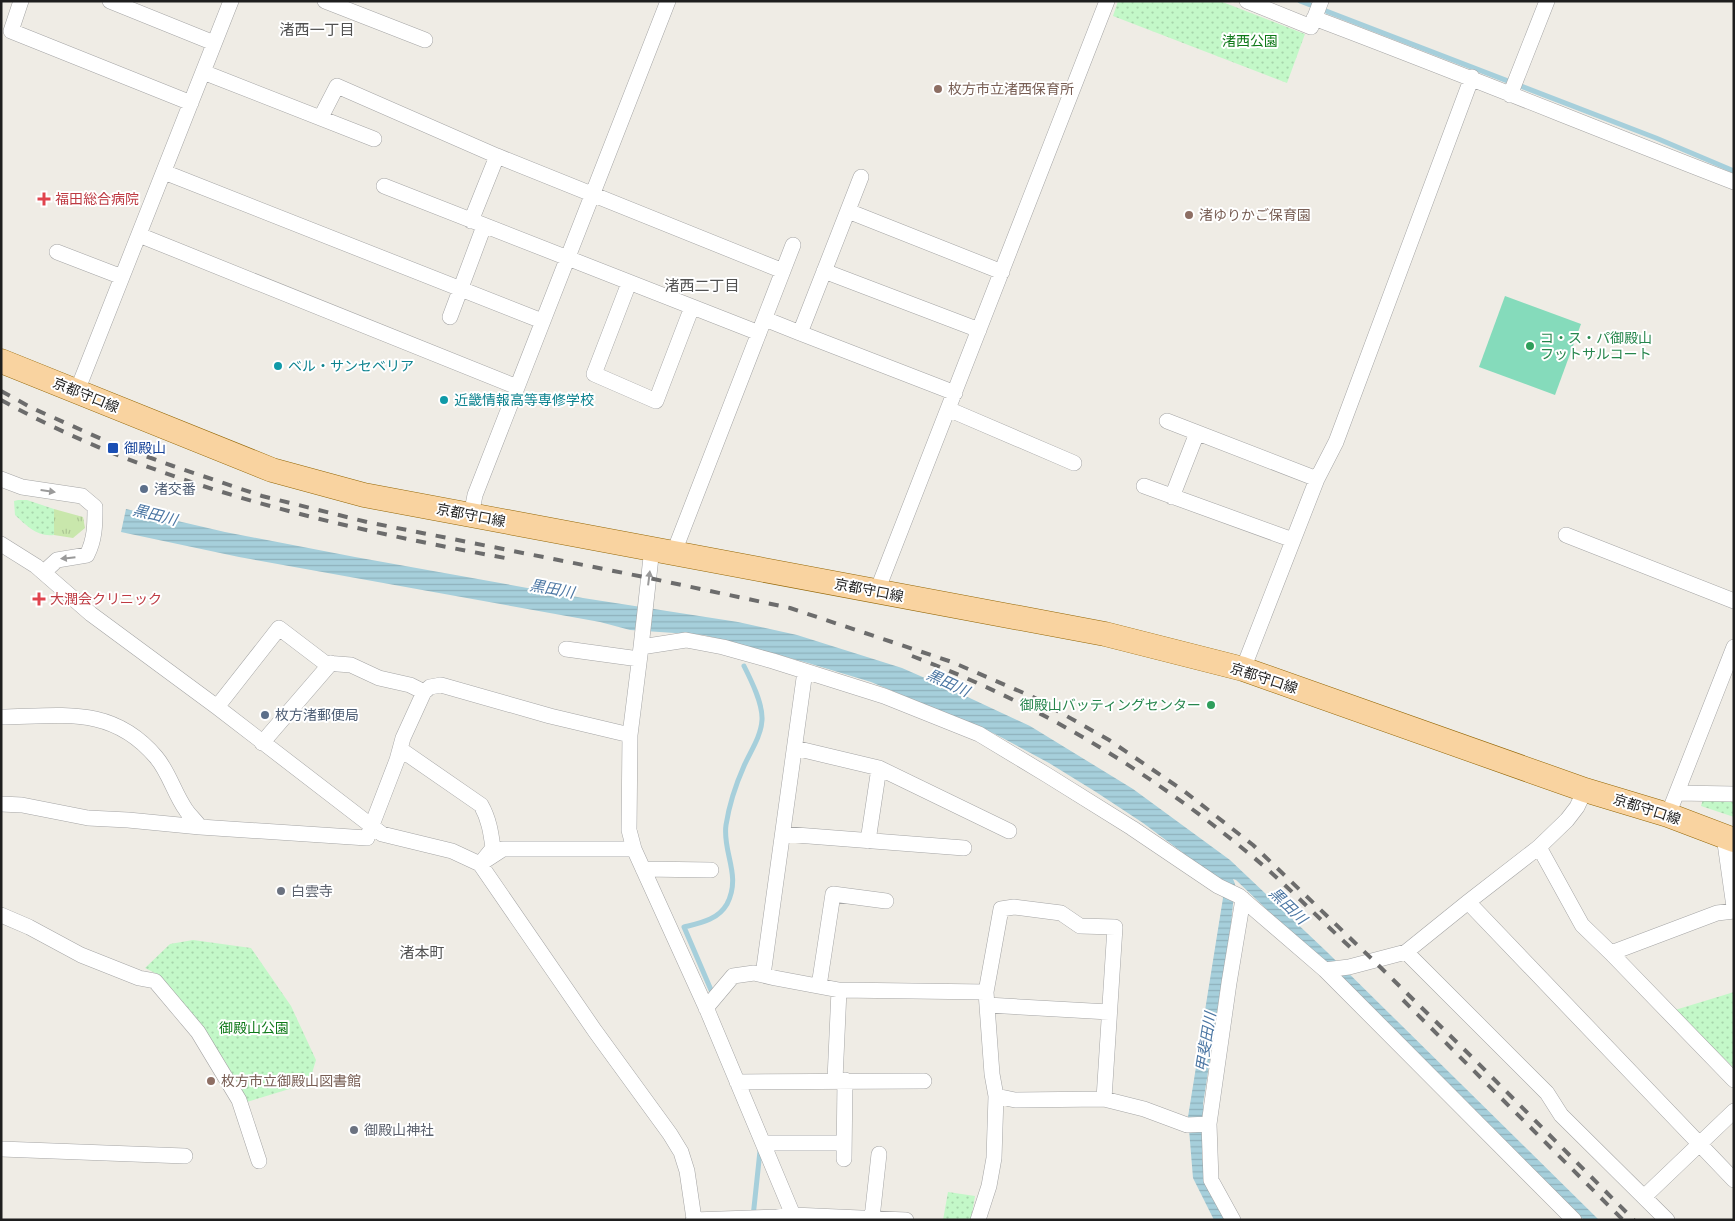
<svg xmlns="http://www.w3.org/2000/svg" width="1735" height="1221" viewBox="0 0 1735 1221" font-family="'Public Sans','Noto Sans JP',sans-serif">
  <defs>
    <pattern id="grass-tufts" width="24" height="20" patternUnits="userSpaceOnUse" patternTransform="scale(1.25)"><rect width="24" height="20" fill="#c9e7ac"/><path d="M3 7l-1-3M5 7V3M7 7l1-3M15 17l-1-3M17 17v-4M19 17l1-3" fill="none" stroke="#acc694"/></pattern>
    <pattern id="park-dots" width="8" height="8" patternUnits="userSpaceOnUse" patternTransform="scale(1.25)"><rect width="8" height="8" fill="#c3f8c8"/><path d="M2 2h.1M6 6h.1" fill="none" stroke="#a7d4ab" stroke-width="1.8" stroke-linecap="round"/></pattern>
    <pattern id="water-rules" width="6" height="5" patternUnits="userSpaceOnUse" patternTransform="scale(1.25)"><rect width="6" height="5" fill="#a6cfdb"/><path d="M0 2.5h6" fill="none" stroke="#8eb1bc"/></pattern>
  </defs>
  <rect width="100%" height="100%" fill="#efece5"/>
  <path fill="url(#grass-tufts)" d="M 54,509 L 83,517 L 85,528 L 73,538 L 54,535 Z"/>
  <path fill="url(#park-dots)" d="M 1118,1 L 1220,1 L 1305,34 L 1287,83 L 1113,16 Z
    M 18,500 L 27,500 L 54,509 L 54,535 C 37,537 27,526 15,515 L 14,501 Z
    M 1734,798 L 1734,817 L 1701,806 L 1703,799 Z
    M 193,940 L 251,948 L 291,1006 L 316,1060 L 309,1083 L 247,1102 L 226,1063 L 200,1023 L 159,975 L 145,968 L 170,944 Z
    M 1734,992 L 1734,1068 L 1675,1010 Z
    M 948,1192 L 975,1196 L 971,1220 L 943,1220 Z"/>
  <path fill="#85dbbb" d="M 1505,296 L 1581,324 L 1555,395 L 1479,367 Z"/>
  <path fill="url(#water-rules)" d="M 126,509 L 225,532 L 355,557 L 583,598 L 738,622 L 797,635 L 902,668 L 959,693 L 1030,726 L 1133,789 L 1230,860 L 1326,951 L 1599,1220 L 1584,1220 L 1420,1056 L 1236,880 L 1233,879 L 1235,884 L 1231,924 L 1203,1104 L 1204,1112 L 1202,1134 L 1202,1156 L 1204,1171 L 1228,1220 L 1214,1220 L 1193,1178 L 1188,1117 L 1223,898 L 1218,879 L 1143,823 L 1096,792 L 1049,763 L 995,734 L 871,682 L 808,663 L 704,635 L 630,630 L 600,622 L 239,557 L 121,532 Z"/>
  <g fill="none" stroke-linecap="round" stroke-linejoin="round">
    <path stroke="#a6cfdb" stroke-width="5" d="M 1300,1 L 1656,138 L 1734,171
      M 711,990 L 684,927 C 700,923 718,920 727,904 C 742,875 722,852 726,825 C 729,806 736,784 744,766 C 750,752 761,737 762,720 C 763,704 751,680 744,666
      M 753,1217 L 760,1151"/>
    <defs>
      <path id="street" d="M 21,1 L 11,31 L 191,103
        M 110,1 L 214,43
        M 325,1 L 425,40
        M 1247,1 L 1311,27 L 1321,1
        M 1314,18 C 1455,71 1594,128 1734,182
        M 203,72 L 374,139
        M 1510,95 L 1547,1
        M 321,117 L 337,86 L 497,156 L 783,271
        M 164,172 L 542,321
        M 861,177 L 800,333 L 955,393
        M 384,186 L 759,333
        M 848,211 L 1002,272
        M 471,221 L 497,156
        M 139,235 L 517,387
        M 57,252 L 122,277
        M 824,271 L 979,330
        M 629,283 L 594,374 L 656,401 L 692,307
        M 450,317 L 484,226
        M 765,319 L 800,333
        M 77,391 L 231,1
        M 948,409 L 1074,463
        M 1167,421 L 1317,479
        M 1,479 L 22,487 L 82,496 L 95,507 C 95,525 95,539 87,555 L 57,560 L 44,572
        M 1144,486 L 1293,540
        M 1172,497 L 1197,433
        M 471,516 L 475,495 L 668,1
        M 1566,535 L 1734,601
        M 1,544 L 36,566 L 91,614 L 217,707 L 382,834 L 452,851 L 480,864 L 503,849 L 634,849 L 708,1012 L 793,1215
        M 674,552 L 793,245
        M 877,591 L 1107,1
        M 641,647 L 652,548
        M 566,649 L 639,659
        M 1243,669 L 1317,479 L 1336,442 L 1472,77
        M 217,707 L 279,628 L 325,663 L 351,665 L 379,678 L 410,685 L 424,692
        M 1,717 C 62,716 112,705 156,757 C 169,772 174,793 186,810 C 190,816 196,821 200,827
        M 262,743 L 331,663
        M 795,748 L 879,768 L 1009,831
        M 400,749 L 481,805 C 489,819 491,833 493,848 L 480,864 L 595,1031 L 670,1134 L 681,1152 L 687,1171 L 694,1219
        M 1677,793 L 1734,794
        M 1,804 L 22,805 L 88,818 L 128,820 L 200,827 L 367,838 L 397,760 L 403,738 L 424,692 L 430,687 L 441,685 L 550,716 L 630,735
        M 1668,815 L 1734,647
        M 783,834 L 964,848
        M 1724,836 L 1734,907
        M 868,841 L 879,768
        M 1539,847 L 1582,925 L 1611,953 L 1734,1080
        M 634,849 L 629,830 L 630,735 L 641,647 L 686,640 L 723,647 L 773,661 L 884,696 L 979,734 L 1047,775 L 1132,828 L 1218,886 L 1239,896 L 1325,970 L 1574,1220
        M 643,869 L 711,870
        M 1468,902 L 1734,1180
        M 1,915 L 29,927 L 81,955 L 139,978 L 155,981 L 198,1032 L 239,1100 L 259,1161
        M 1406,952 L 1547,1093 L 1561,1115 L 1667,1220
        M 1611,953 L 1717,913 L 1734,911
        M 1325,970 L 1349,967 L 1406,952 L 1468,902 L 1539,847 L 1567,820 L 1577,807 L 1585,790
        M 763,975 L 805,671
        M 819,986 L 833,894 L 886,901
        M 987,1005 L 1109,1012
        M 706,1008 L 733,976 L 754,973 L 775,978 L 839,990 L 986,992
        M 835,1080 L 839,990
        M 737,1082 L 924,1081
        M 996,1096 L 1015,1100 L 1104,1099 L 1144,1109 L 1187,1125 L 1209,1124
        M 763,1143 L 844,1143
        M 1,1149 L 185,1156
        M 844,1159 L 845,1080
        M 1644,1197 L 1734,1111
        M 872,1218 L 879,1154
        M 693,1220 L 777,1217 L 793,1215 L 906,1220
        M 978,1220 L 989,1186 L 994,1158 L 996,1096 L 992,1074 L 986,992 L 1001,909 L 1014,907 L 1061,913 L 1080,926 L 1115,927 L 1104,1099
        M 1233,1220 L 1211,1180 L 1209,1124 L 1229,983 L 1243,899"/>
      <path id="primary" d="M 1,361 L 272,470 L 364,495 L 1105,634 L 1243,669 L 1585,790 L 1668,815 L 1734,840"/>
    </defs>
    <use href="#street" stroke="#a5a5a5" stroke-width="16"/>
    <use href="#primary" stroke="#936605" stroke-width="25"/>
    <use href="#street" stroke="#fff" stroke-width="15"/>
    <use href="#primary" stroke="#f9d3a0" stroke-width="24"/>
    <path stroke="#6c6c6c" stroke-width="4" stroke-dasharray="10 10" stroke-linecap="butt" d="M 1,391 L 32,408 L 115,445 L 173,466 L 262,496 L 367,522 L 649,578 L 790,608 L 952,662 L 1033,697 L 1109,740 L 1184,791 L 1253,845 L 1374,961 L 1477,1062 L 1634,1220
      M 1,400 C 157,486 331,526 505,558
      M 912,656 C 1036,703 1145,768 1247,852 C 1283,881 1316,916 1350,947
      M 1403,1000 L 1623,1220"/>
  </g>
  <defs><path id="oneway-solid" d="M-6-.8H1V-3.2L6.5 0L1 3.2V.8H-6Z" transform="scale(1.25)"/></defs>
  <g fill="#9a9a9a">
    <use href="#oneway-solid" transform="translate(48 491) rotate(8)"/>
    <use href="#oneway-solid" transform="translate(68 558) rotate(174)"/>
    <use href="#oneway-solid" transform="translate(649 578) rotate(-83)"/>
  </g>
  <g fill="#8d6e63" stroke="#fff" stroke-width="2">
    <circle cx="938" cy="89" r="5"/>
    <circle cx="1189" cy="215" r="5"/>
    <circle cx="211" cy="1081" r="5"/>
  </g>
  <g fill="#e0444e" stroke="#fff" stroke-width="2">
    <path d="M41.5 191.5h5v5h5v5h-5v5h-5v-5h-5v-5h5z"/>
    <path d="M36.5 591.5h5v5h5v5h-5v5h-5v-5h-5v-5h5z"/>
  </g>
  <g fill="#2e9e5b" stroke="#fff" stroke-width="2">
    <circle cx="1530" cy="346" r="5"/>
    <circle cx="1211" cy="705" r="5"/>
  </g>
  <g fill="#0f9aa8" stroke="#fff" stroke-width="2">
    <circle cx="278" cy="366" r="5"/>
    <circle cx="444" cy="400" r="5"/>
  </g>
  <rect fill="#1a4fb4" stroke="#fff" stroke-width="2" x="107" y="442" width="12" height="12" rx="2.5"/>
  <g fill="#5c6f8a" stroke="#fff" stroke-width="2">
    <circle cx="144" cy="489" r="5"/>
    <circle cx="265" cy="715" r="5"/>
  </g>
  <g fill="#6b7280" stroke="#fff" stroke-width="2">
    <circle cx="281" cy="891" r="5"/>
    <circle cx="354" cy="1130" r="5"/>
  </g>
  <g text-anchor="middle" stroke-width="4" stroke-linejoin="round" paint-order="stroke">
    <g font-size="14" fill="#0f7919" stroke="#fff">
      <text x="1250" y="46">渚西公園</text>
      <text x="254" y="1033">御殿山公園</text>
    </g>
    <g font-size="14" fill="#785e54" stroke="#fff" text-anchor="start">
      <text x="948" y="94">枚方市立渚西保育所</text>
      <text x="1199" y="220">渚ゆりかご保育園</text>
      <text x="221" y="1086">枚方市立御殿山図書館</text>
    </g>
    <g font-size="14" fill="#be3a42" stroke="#fff" text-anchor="start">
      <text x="55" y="204">福田総合病院</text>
      <text x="50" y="604">大潤会クリニック</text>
    </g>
    <g font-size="14" fill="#27864d" stroke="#fff" text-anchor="start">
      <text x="1540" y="343">コ・ス・パ御殿山<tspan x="1540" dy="16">フットサルコート</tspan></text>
      <text x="1201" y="710" text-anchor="end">御殿山バッティングセンター</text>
    </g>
    <g font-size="14" fill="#0d838f" stroke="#fff" text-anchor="start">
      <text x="288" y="371">ベル・サンセベリア</text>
      <text x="454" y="405">近畿情報高等専修学校</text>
    </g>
    <g font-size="14" fill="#1e1e1e" stroke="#fff">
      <text transform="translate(86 395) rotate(22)" y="5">京都守口線</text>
      <text transform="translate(471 515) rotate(11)" y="5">京都守口線</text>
      <text transform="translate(869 590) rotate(11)" y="5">京都守口線</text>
      <text transform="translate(1264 678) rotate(18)" y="5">京都守口線</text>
      <text transform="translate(1647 809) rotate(18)" y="5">京都守口線</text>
    </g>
    <g font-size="14" fill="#164399" stroke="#fff" text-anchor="start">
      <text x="124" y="453">御殿山</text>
    </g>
    <g font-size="14" fill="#4e5e75" stroke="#fff" text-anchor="start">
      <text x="154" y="494">渚交番</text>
      <text x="275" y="720">枚方渚郵便局</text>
    </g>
    <g font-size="14" fill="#5b616d" stroke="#fff" text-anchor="start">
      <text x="291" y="896">白雲寺</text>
      <text x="364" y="1135">御殿山神社</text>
    </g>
    <g font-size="15" fill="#515151" stroke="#fff">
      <text x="317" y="35">渚西一丁目</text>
      <text x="702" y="291">渚西二丁目</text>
      <text x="422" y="958">渚本町</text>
    </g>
    <g font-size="15" font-style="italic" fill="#4b76a3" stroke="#fff">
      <text transform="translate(155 515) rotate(14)" y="5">黒田川</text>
      <text transform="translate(552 589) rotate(10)" y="5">黒田川</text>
      <text transform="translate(948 683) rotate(25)" y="5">黒田川</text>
      <text transform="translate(1288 906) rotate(44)" y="5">黒田川</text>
      <text transform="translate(1206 1042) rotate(-81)" y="5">甲斐田川</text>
    </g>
  </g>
  <rect width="1735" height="1221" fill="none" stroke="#1e1e1e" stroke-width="5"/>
</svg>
